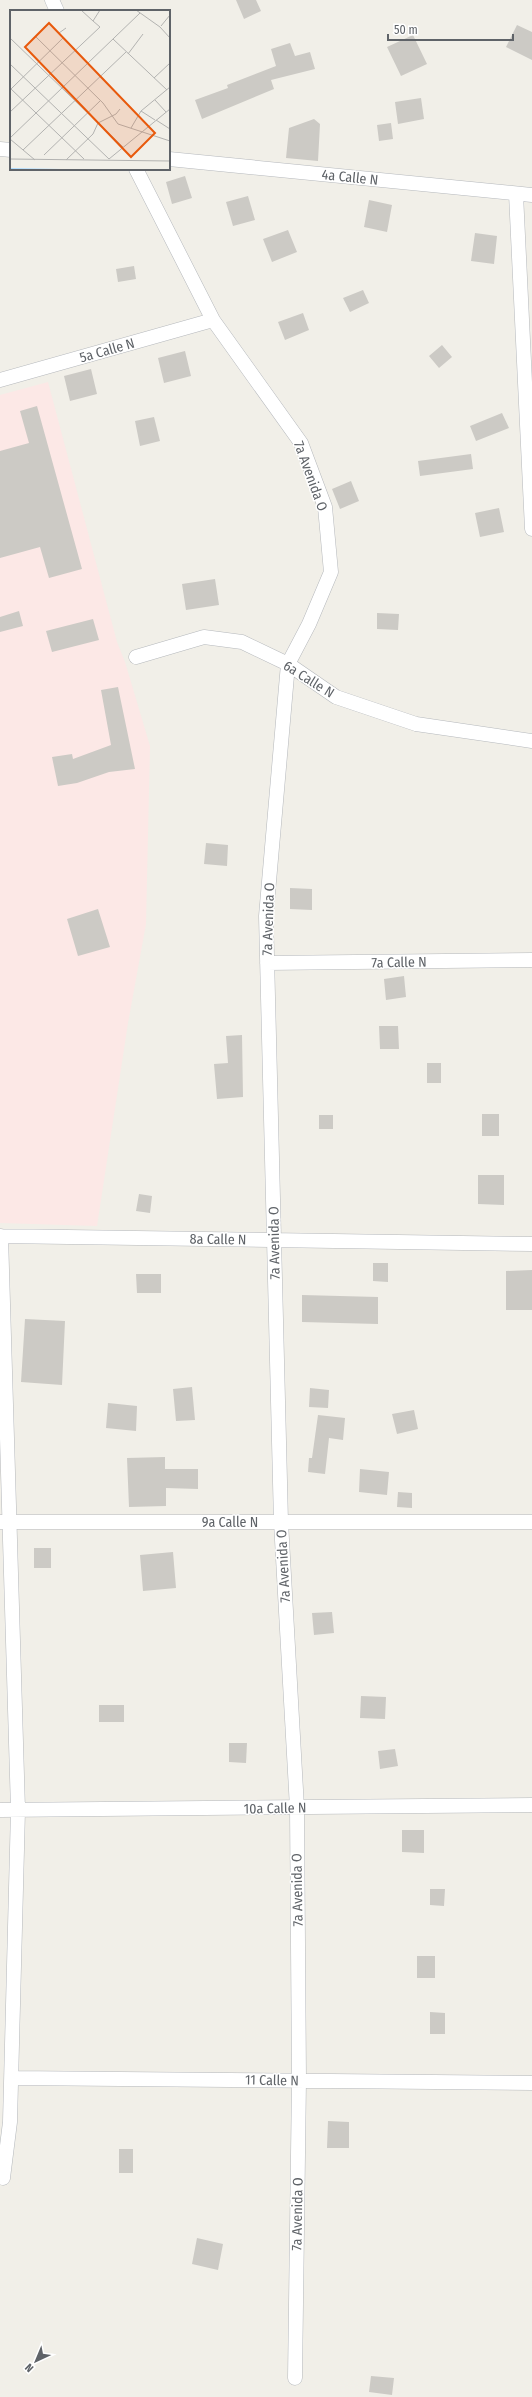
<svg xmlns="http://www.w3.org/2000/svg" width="532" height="2397" viewBox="0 0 532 2397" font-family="'Fira Sans Condensed',sans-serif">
  <rect width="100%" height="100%" fill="#f1efe8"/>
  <path fill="#fce8e6" d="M 48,382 L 117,642 L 125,662 L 150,746 L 146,924 L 128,1023 L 97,1226 L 0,1223 L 0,395 Z"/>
  <path fill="#cccac5" d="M 236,0 L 256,0 L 261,11 L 244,19 Z
    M 517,25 L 532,32 L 532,60 L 506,47 Z
    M 413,35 L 427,64 L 401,76 L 387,47 Z
    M 290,43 L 295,56 L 310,52 L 315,69 L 271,80 L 274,89 L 202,119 L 195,100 L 228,88 L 227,85 L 276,66 L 271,49 Z
    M 421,98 L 424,119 L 398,124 L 395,102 Z
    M 314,119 L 320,124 L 318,161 L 286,158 L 289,128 Z
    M 391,123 L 393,139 L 379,141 L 377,125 Z
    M 185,176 L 192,198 L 172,204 L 166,182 Z
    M 248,196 L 255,220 L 233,226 L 226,202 Z
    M 369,200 L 392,205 L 387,232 L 364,227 Z
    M 288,230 L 297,252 L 272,262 L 263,239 Z
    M 475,233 L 497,236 L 494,264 L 471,261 Z
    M 134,266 L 136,279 L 118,282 L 116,269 Z
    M 363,290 L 369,303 L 350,312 L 343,298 Z
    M 303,313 L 309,330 L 285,340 L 278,322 Z
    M 442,345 L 452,357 L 439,368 L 429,356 Z
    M 185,351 L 191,376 L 164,383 L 158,358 Z
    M 91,369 L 97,394 L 70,401 L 64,376 Z
    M 37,406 L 82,569 L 49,578 L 40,547 L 0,558 L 0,451 L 29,443 L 20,411 Z
    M 502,413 L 509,428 L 476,441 L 470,426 Z
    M 154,417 L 160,441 L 140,446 L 135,421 Z
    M 471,454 L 473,469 L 420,476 L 418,461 Z
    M 351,481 L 359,501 L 340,509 L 332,489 Z
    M 499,508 L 504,532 L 480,537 L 475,513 Z
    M 215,579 L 219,605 L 186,610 L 182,584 Z
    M 19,611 L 23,626 L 0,632 L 0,617 Z
    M 377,613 L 399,614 L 398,630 L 377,629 Z
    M 93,619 L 99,640 L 52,652 L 46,631 Z
    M 118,687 L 135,769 L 109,772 L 77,783 L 58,786 L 52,757 L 72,754 L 73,759 L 111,745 L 101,690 Z
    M 206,843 L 228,845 L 227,866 L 204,864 Z
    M 290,888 L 312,889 L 312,910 L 290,909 Z
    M 98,909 L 110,947 L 78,956 L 67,919 Z
    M 404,976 L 406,997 L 386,1000 L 384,979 Z
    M 379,1026 L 398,1026 L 399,1049 L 380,1049 Z
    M 242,1035 L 243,1097 L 217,1099 L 214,1064 L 228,1063 L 226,1036 Z
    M 427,1063 L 441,1063 L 441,1083 L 427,1083 Z
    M 482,1114 L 499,1114 L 499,1136 L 482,1136 Z
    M 319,1115 L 333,1115 L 333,1129 L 319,1129 Z
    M 478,1175 L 504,1175 L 504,1205 L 478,1204 Z
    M 139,1194 L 152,1196 L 150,1213 L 136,1211 Z
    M 373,1263 L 388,1263 L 388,1282 L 373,1281 Z
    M 532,1270 L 532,1310 L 506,1310 L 506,1271 Z
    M 136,1274 L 161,1274 L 161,1293 L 137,1293 Z
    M 302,1295 L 378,1297 L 378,1324 L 302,1322 Z
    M 25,1319 L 65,1321 L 62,1385 L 21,1382 Z
    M 192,1387 L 195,1420 L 176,1421 L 173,1389 Z
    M 310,1388 L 329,1390 L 328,1408 L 309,1407 Z
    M 108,1403 L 137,1406 L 136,1431 L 106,1428 Z
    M 414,1410 L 418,1429 L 397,1434 L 392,1414 Z
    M 318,1415 L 345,1418 L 343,1440 L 329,1438 L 325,1474 L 308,1472 L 309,1458 L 312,1458 Z
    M 165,1457 L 165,1469 L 198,1469 L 198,1489 L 166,1488 L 166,1506 L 129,1507 L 127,1458 Z
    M 360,1469 L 389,1472 L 387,1495 L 359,1492 Z
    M 398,1492 L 412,1493 L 412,1508 L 397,1507 Z
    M 34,1548 L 51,1548 L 51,1568 L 34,1568 Z
    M 173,1552 L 176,1588 L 143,1591 L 140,1555 Z
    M 332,1612 L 334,1633 L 314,1635 L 312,1613 Z
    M 361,1696 L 386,1697 L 385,1719 L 360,1718 Z
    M 99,1705 L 124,1705 L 124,1722 L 99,1722 Z
    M 229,1743 L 247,1743 L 246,1763 L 229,1762 Z
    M 395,1749 L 398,1766 L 380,1769 L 378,1751 Z
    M 402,1830 L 424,1830 L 424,1853 L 402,1852 Z
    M 430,1889 L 445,1889 L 444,1906 L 430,1905 Z
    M 417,1956 L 435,1956 L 435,1978 L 417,1978 Z
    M 430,2012 L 445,2013 L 445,2034 L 430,2034 Z
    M 328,2121 L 349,2122 L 349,2148 L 327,2148 Z
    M 119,2149 L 133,2149 L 133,2173 L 119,2173 Z
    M 197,2238 L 223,2244 L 218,2270 L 192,2264 Z
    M 371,2376 L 394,2378 L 392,2395 L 369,2392 Z"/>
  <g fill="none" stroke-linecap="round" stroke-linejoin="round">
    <defs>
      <path id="minor" d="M 52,0 L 57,11
        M 0,149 L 11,150
        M 169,159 L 532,195
        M 136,169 L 213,320 L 301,443 L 325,507 L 331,572 L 309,624 L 288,664 L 266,916 L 281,1522 L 297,1808 L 299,2080 L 295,2378
        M 516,194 L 532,529
        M 0,380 L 213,320
        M 136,657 L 204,637 L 242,642 L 288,664 L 336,697 L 416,724 L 532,741
        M 267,963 L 532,960
        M 0,1236 L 532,1244
        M 0,1522 L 532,1522
        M 0,1810 L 532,1805
        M 12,2078 L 532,2083
        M 0,2177 L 3,2178 L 10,2122 L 18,1810 L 1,1236"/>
    </defs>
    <use href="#minor" stroke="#b5b8bc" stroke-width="15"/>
    <use href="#minor" stroke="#fff" stroke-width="14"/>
  </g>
  <g text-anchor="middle" stroke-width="3" stroke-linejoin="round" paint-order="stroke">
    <g font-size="14" fill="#5f6368" stroke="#fff">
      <text transform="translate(350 177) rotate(6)" y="5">4a Calle N</text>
      <text transform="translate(107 350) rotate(-16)" y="5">5a Calle N</text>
      <text transform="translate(311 476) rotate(70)" y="5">7a Avenida O</text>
      <text transform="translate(309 679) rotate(32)" y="5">6a Calle N</text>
      <text transform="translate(268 919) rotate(-88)" y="5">7a Avenida O</text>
      <text transform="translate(399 962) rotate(-1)" y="5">7a Calle N</text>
      <text transform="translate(218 1239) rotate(1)" y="5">8a Calle N</text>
      <text transform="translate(274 1243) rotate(-91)" y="5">7a Avenida O</text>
      <text x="230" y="1527">9a Calle N</text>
      <text transform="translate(283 1566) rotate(-93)" y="5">7a Avenida O</text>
      <text transform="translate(275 1808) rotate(-1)" y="5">10a Calle N</text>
      <text transform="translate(297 1890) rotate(-91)" y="5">7a Avenida O</text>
      <text transform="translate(272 2080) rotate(1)" y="5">11 Calle N</text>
      <text transform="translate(297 2214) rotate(-89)" y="5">7a Avenida O</text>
    </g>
  </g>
  <g transform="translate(10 10)">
    <rect width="160" height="160" fill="#f1efe8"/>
    <path fill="none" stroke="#aadaff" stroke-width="2" d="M 1,159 L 51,160"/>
    <path fill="none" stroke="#b3b3b1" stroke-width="1" d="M 71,0 L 83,11M 126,0 L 150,17 L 160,28M 151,16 L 160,5M 56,18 L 49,23 L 90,66M 26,27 L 93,93 L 108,114 L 160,131M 0,28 L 113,137M 103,29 L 157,80M 118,44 L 133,24M 0,54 L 99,149 L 160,99M 144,68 L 160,53M 0,78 L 74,149M 1,79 L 53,28M 145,90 L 156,102M 131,101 L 145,110M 0,102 L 90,17 L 83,11 L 90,0M 146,110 L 160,119M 121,118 L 131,101 L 160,77M 0,128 L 130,3M 0,129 L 25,150M 13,140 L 116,42M 34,145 L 90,91M 0,149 L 160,151M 56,150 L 83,124 L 88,113 L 106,104 L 110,99"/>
    <path fill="#e8590c" fill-opacity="0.15" stroke="#e8590c" stroke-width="2" d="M 39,13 L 145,123 L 121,147 L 15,37 Z"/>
    <rect width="160" height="160" fill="none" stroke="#5f6368" stroke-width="2"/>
  </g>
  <g transform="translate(36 2361) rotate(224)" stroke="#ffffff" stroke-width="3" paint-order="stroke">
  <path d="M0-3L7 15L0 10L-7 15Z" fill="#5f6368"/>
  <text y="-6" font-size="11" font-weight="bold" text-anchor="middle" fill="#5f6368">N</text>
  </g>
  <path d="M388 34v6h125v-6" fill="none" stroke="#5f6368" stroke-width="2"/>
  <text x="394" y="34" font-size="12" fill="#5f6368" stroke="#ffffff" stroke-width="3" paint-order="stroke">50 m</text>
</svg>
